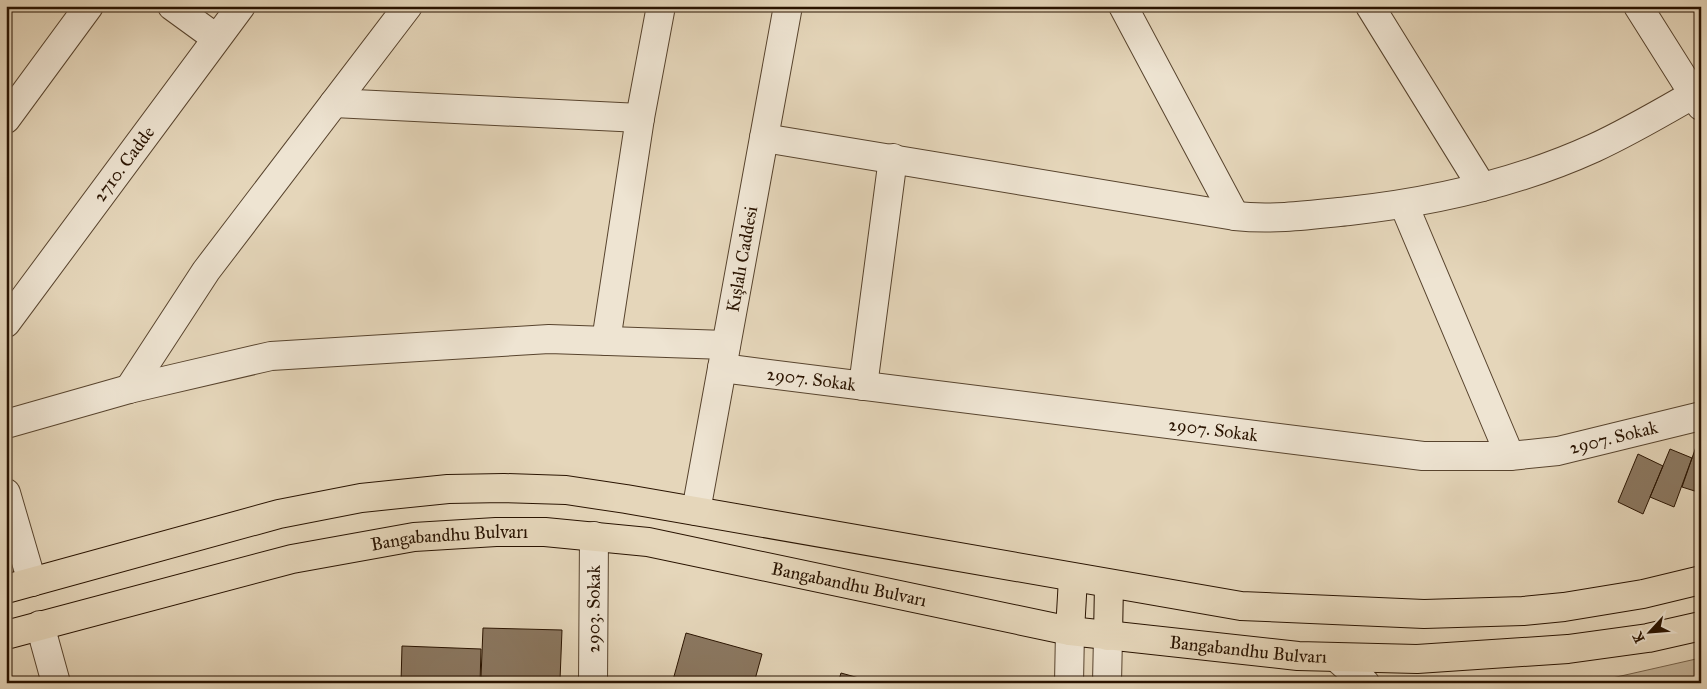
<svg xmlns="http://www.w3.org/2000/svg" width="1707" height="689" viewBox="0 0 1707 689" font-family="'IM FELL Great Primer',serif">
  <rect width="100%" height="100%" fill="#e5d6ba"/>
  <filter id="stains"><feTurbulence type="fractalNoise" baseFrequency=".004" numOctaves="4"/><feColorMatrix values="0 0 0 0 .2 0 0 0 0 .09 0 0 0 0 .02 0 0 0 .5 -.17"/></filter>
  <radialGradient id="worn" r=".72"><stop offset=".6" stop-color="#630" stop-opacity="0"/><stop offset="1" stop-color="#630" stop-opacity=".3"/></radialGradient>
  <path fill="#c5b59a" stroke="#77644d" d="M 1696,659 L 1701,683 L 1590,683 Z"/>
  <path fill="#8b7861" stroke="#291300" d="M 1698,441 L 1701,442 L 1701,493 L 1682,487 Z
    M 1670,449 L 1692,458 L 1674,507 L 1650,497 Z
    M 1638,454 L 1663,466 L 1643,514 L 1618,502 Z
    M 483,628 L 562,630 L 560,680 L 481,677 Z
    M 686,633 L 762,654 L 754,683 L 681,683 L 673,680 Z
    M 402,646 L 481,649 L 480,683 L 401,683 Z
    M 841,673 L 877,683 L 838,683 Z"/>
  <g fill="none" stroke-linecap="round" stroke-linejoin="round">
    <defs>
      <g id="minor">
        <path d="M 172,6 L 216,38"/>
        <path d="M 1123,6 L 1235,216"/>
        <path d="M 1370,6 L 1482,187"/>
        <path d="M 1638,6 L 1701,106"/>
        <path d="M 334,103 L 640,118"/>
        <path d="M 6,119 L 89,6"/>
        <path d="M 764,138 L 1235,216 C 1274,220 1310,215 1349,211 C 1432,202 1517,183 1594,148 C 1631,131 1666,110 1701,90"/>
        <path d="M 1404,205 L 1510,456"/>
        <path id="s1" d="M 6,323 L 241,6"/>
        <path d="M 606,341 L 640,118 L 661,6"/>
        <path id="s2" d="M 722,368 L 1423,456 L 1510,456 L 1558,451 L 1701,416"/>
        <path d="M 863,386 L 893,158"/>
        <path d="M 129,389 L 206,271 L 408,6"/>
        <path d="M 6,424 L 129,389 L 271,356 L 549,339 L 726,345"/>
        <path d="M 6,493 L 32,582"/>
        <path id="s3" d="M 696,511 L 788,6"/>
        <path d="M 40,625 L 56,683"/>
        <path d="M 1337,658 L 1365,683"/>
        <path id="s4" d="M 593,683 L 594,536"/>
      </g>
      <path id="tertiary" d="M 1069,683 L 1070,631
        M 1107,683 L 1108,636"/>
      <g id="primary">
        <path d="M 6,589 L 279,514 L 361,498 L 448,489 L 504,488 L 566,490 L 626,499 L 1241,606 L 1424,614 L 1523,611 L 1564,607 L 1643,594 L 1701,580"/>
        <path d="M 1070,631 L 1073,578"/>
        <path id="s5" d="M 6,635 L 292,559 L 414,537 L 496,532 L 545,532 L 648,542 L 1070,631 L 1298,656 L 1417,659 L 1568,649 L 1648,638 L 1701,626"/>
        <path d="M 1108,636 L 1109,584"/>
      </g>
    </defs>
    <use href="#minor" stroke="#58442e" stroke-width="30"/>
    <use href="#tertiary" stroke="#58442e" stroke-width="30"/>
    <use href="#primary" stroke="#291300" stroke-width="30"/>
    <use href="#minor" stroke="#eee4d2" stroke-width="28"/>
    <use href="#tertiary" stroke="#eee4d2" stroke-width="28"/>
    <use href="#primary" stroke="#e5d6ba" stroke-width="28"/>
  </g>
  <g text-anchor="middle" stroke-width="5" stroke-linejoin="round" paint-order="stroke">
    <g font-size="18" fill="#291300" stroke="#eee4d2">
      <text dy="6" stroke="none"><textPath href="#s1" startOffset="198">2710. Cadde</textPath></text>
      <text dy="6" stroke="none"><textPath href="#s3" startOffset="256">Kışlalı Caddesi</textPath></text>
      <text dy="6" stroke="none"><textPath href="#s2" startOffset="90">2907. Sokak</textPath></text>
      <text dy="6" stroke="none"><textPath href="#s2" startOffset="495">2907. Sokak</textPath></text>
      <text dy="6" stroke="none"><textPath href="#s2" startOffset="899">2907. Sokak</textPath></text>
      <text dy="6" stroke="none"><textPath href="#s5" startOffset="455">Bangabandhu Bulvarı</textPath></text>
      <text dy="6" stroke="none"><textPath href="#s5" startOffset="860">Bangabandhu Bulvarı</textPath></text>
      <text dy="6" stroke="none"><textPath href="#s4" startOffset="74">2903. Sokak</textPath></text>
      <text dy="6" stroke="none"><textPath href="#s5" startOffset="1265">Bangabandhu Bulvarı</textPath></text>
    </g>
  </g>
  <rect width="1707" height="689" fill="none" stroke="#e5d6ba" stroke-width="25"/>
  <rect x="8" y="8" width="1692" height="674" fill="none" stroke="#291300" stroke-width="2.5"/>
  <rect x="12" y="12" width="1682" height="664" fill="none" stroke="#291300"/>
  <g transform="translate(1650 632) rotate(244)" stroke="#eee4d2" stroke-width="4" paint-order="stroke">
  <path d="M0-4L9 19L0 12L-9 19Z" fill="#291300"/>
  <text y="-8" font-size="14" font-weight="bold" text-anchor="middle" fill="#291300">K</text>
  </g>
  <rect width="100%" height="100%" filter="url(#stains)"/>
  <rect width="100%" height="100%" fill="url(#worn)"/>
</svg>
